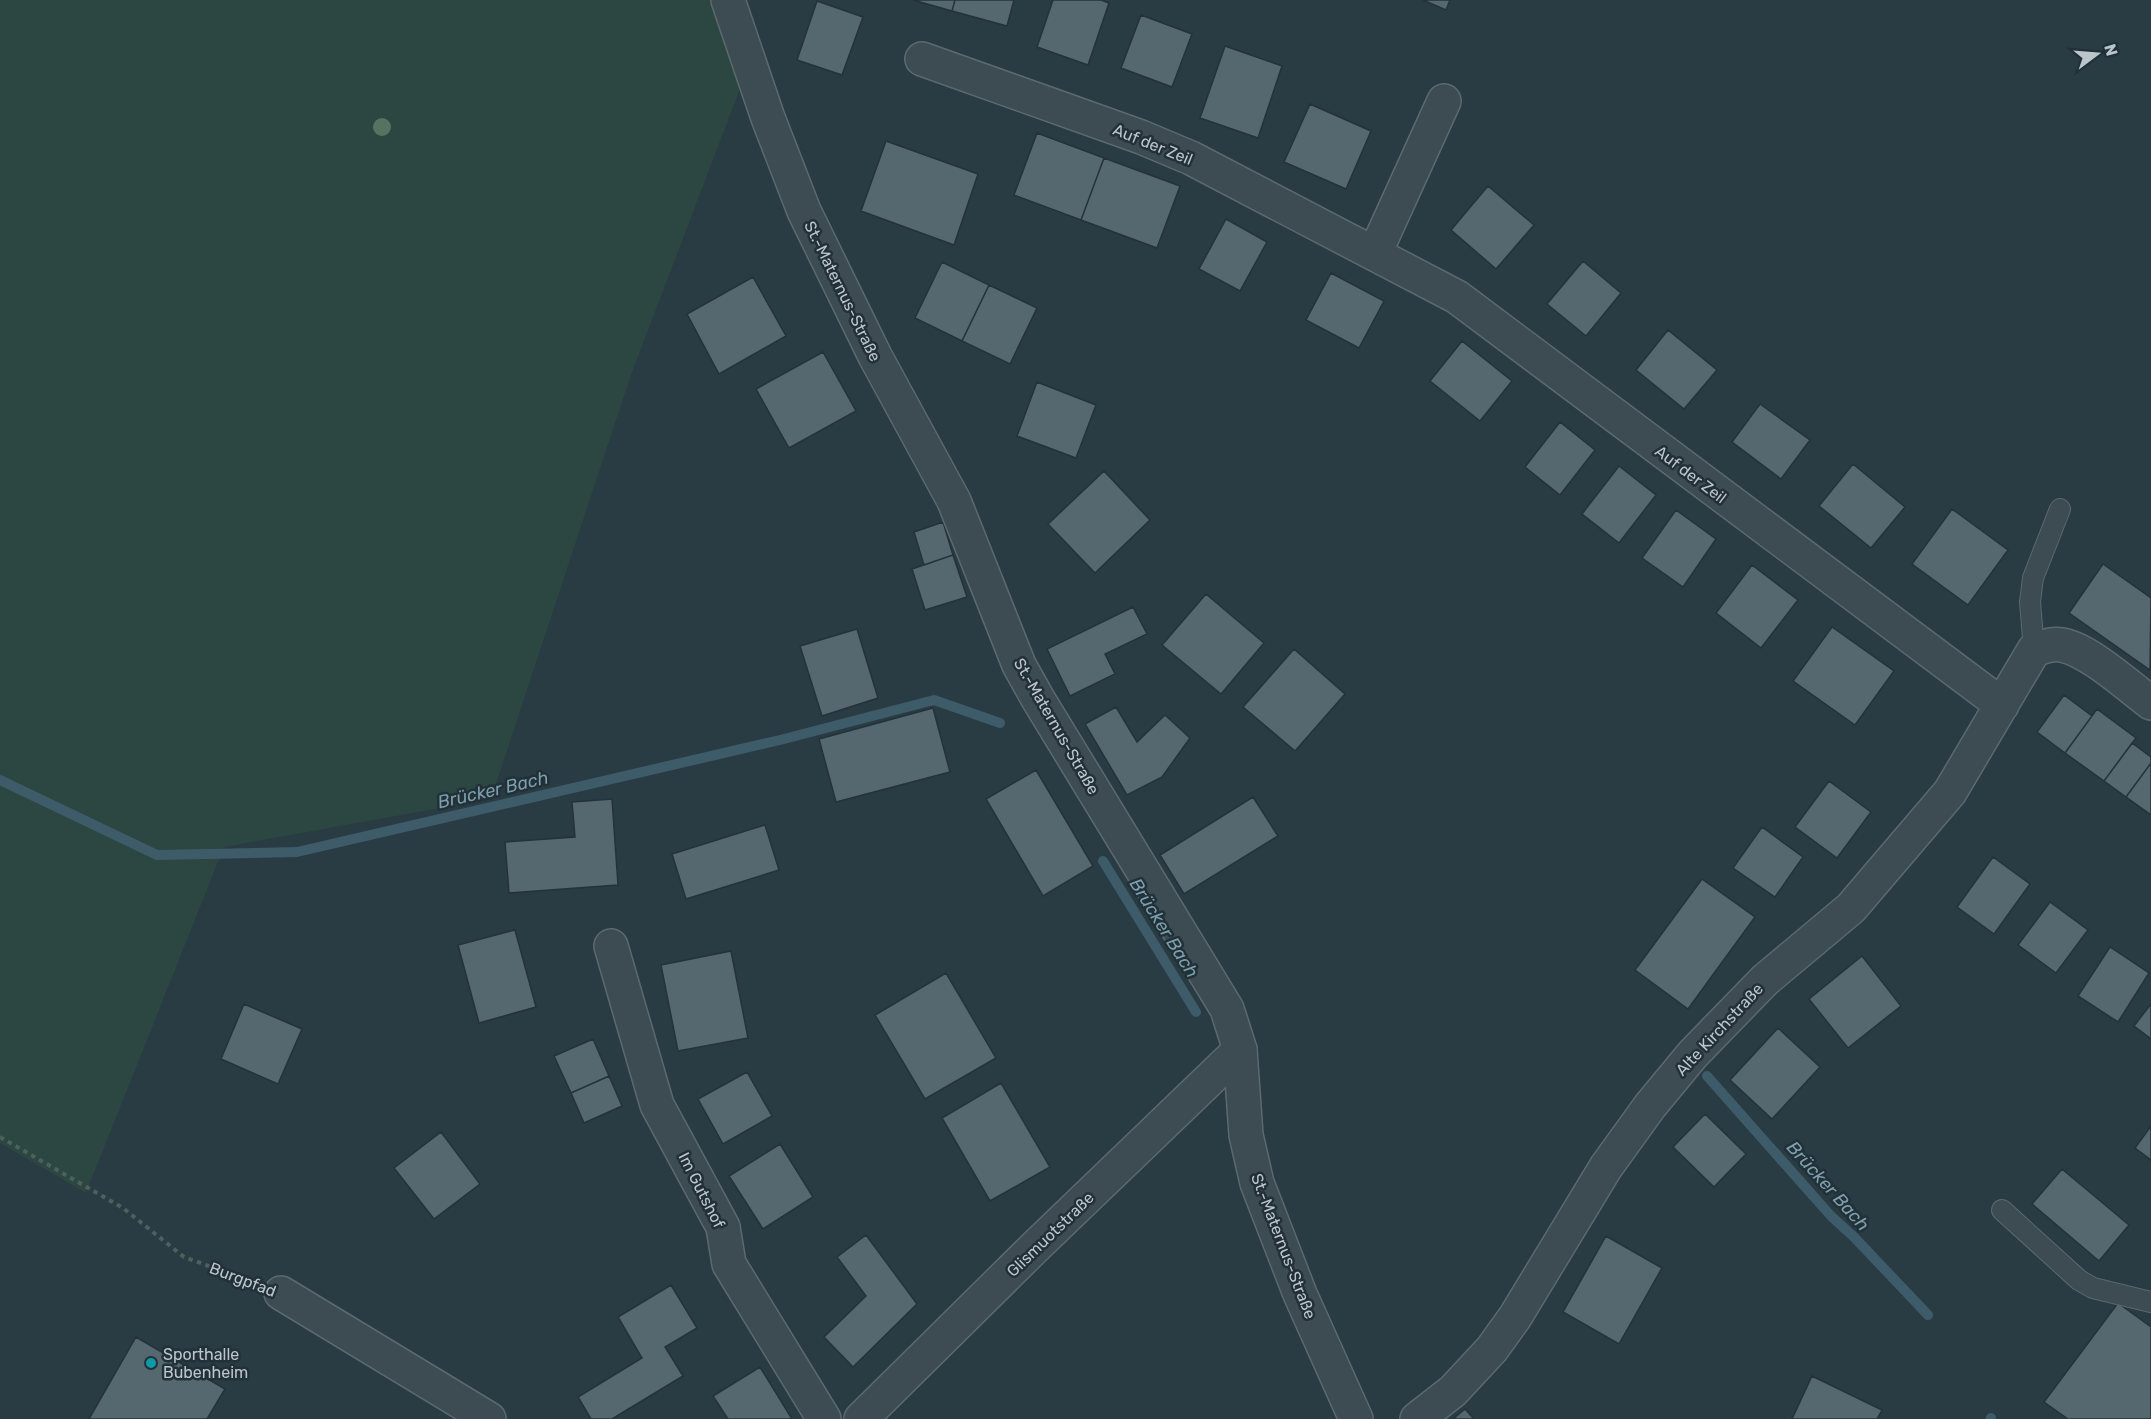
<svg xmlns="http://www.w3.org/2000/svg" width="2151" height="1419" viewBox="0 0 2151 1419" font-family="Rubik,sans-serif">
  <rect width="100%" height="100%" fill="#293b43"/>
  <path fill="#2c4641" d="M 0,0 L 726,0 L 748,68 L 631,375 L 491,799 L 224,847 L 86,1193 L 0,1143 Z"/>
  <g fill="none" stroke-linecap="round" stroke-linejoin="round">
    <path stroke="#3e5b69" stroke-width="10" d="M 0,780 L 157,855 L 297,852 L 780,740 L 934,700 L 1000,723
      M 1103,861 L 1196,1012
      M 1707,1076 L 1831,1216 L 1854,1237 L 1928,1315
      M 1991,1418 L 1991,1419"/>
  </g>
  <path fill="#55686f" stroke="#24333a" stroke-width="1.5" d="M 913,0 L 955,0 L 952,11 Z
    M 955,0 L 1014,0 L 1007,26 L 952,11 Z
    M 1053,0 L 1101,0 L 1109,3 L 1088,65 L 1037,47 Z
    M 1423,0 L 1450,0 L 1446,10 Z
    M 817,1 L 863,17 L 842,75 L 797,60 Z
    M 1141,15 L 1192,34 L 1172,87 L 1121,68 Z
    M 1225,46 L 1282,66 L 1258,138 L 1200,118 Z
    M 1310,104 L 1371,131 L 1346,189 L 1284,162 Z
    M 1037,133 L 1104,158 L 1081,220 L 1014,195 Z
    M 886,141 L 978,174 L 954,245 L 861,211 Z
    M 1104,158 L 1180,186 L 1157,248 L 1081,220 Z
    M 1488,186 L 1534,225 L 1496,269 L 1451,230 Z
    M 1226,219 L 1267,242 L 1240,291 L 1199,269 Z
    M 1583,261 L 1621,293 L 1586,336 L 1547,304 Z
    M 942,262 L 989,285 L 962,341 L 915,318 Z
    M 1331,273 L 1384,301 L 1359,348 L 1306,320 Z
    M 753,277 L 786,336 L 719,374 L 687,314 Z
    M 989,285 L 1037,308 L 1010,364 L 962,341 Z
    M 1668,330 L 1717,370 L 1684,409 L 1636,370 Z
    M 1462,341 L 1512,381 L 1480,421 L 1430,381 Z
    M 823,352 L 856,411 L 789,448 L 756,389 Z
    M 1037,382 L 1096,405 L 1076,458 L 1017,436 Z
    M 1760,404 L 1810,440 L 1781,479 L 1732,442 Z
    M 1560,422 L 1595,450 L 1560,495 L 1525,467 Z
    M 1853,464 L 1905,507 L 1871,548 L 1819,506 Z
    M 1619,466 L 1656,495 L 1619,543 L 1582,514 Z
    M 1104,471 L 1150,520 L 1095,573 L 1048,524 Z
    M 1952,509 L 2008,550 L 1968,605 L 1912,564 Z
    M 1676,510 L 1716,539 L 1683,587 L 1642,558 Z
    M 943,522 L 953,555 L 924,565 L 914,532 Z
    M 953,555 L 967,597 L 925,610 L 912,569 Z
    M 2103,564 L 2151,598 L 2150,670 L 2069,613 Z
    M 1752,565 L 1798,600 L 1761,648 L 1716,613 Z
    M 1206,594 L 1264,643 L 1221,694 L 1162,645 Z
    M 1133,607 L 1147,634 L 1105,654 L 1115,674 L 1070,696 L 1047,649 Z
    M 1832,627 L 1894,671 L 1855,725 L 1793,681 Z
    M 857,629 L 878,698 L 822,716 L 800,646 Z
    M 1294,649 L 1345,694 L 1295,751 L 1243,707 Z
    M 2064,695 L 2092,716 L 2065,753 L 2037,732 Z
    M 1116,707 L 1137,742 L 1165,715 L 1190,738 L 1162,777 L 1127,795 L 1085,724 Z
    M 933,708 L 950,772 L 836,802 L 819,739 Z
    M 2097,709 L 2136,738 L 2104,781 L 2065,753 Z
    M 2132,743 L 2151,757 L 2151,763 L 2126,797 L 2104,781 Z
    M 2151,763 L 2151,815 L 2126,797 Z
    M 1036,770 L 1093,866 L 1043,896 L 986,799 Z
    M 1829,781 L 1871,812 L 1837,858 L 1795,827 Z
    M 1253,797 L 1278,836 L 1184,894 L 1160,855 Z
    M 612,799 L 618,885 L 509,893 L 505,842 L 575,837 L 572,802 Z
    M 765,825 L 779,870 L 686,899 L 672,854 Z
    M 1762,827 L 1803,857 L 1775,897 L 1733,868 Z
    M 1993,857 L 2030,884 L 1994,934 L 1957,907 Z
    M 1702,879 L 1755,917 L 1688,1009 L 1635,970 Z
    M 2050,902 L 2088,930 L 2056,973 L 2018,945 Z
    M 515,930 L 536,1007 L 479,1023 L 458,945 Z
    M 2110,947 L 2149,973 L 2118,1022 L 2078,996 Z
    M 731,951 L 748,1038 L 678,1051 L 661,965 Z
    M 1862,956 L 1901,1006 L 1848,1048 L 1809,999 Z
    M 946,973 L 996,1058 L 925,1099 L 875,1015 Z
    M 244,1004 L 302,1029 L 278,1084 L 221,1059 Z
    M 2151,1004 L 2151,1039 L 2134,1026 Z
    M 1778,1028 L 1820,1067 L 1772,1119 L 1730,1080 Z
    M 593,1039 L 609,1076 L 571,1093 L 554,1056 Z
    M 747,1072 L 772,1116 L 723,1144 L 698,1099 Z
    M 609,1076 L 622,1106 L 584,1123 L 571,1093 Z
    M 1001,1083 L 1050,1167 L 990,1201 L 942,1118 Z
    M 1705,1114 L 1746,1154 L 1714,1187 L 1673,1147 Z
    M 2151,1126 L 2151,1160 L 2135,1148 Z
    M 441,1132 L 480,1184 L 434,1219 L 394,1168 Z
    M 780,1144 L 813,1197 L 763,1229 L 729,1176 Z
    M 2062,1169 L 2129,1225 L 2099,1261 L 2032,1204 Z
    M 866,1235 L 917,1304 L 853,1367 L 824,1337 L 866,1296 L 837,1257 Z
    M 1606,1236 L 1662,1268 L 1619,1344 L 1563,1312 Z
    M 671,1285 L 697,1328 L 665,1347 L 683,1376 L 612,1419 L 591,1419 L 578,1397 L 642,1358 L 618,1317 Z
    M 2118,1303 L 2151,1327 L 2151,1419 L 2068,1419 L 2044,1402 Z
    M 136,1337 L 225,1389 L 207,1419 L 89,1419 Z
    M 760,1367 L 792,1419 L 728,1419 L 713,1396 Z
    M 1812,1376 L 1882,1410 L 1877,1419 L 1792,1419 Z
    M 1465,1409 L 1474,1419 L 1453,1419 Z"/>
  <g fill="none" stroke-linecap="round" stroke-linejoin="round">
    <defs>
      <path id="service" d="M 2034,650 L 2030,602 L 2033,578 L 2060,509
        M 2002,1210 L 2079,1280 L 2093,1288 L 2151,1302"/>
      <path id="minor" d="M 922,59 L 1141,137 L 1191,158 L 1457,297 L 2002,705
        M 1375,253 L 1444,101
        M 611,946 L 657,1105 L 723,1227 L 729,1264 L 824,1419
        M 281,1293 L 489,1419
        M 861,1419 L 1033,1249 L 1240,1050
        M 1417,1419 L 1453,1391 L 1492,1349 L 1515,1317 L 1606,1167 L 1650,1106 L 1693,1054 L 1765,980 L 1851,908 L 1950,792 L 2034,650 C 2043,647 2052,643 2062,645 C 2089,650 2128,686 2151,703"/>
      <path id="tertiary" d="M 728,0 L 768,118 L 804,211 L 875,356 L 954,501 L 1019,665 L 1038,699 L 1227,1009 L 1240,1050 L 1246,1135 L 1257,1183 L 1300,1294 L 1356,1419"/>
    </defs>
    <use href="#service" stroke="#5c6970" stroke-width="22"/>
    <use href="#minor" stroke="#5c6970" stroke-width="36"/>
    <use href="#tertiary" stroke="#5c6970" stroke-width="36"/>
    <path stroke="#4b615e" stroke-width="4" stroke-dasharray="4.5 4.5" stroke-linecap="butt" d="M 0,1137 L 123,1208 L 184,1257 L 250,1281"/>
    <use href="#service" stroke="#3d4c52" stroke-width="20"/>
    <use href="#minor" stroke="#3d4c52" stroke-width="33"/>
    <use href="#tertiary" stroke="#3d4c52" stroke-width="33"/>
  </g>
  <circle fill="#567361" cx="382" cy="127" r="9"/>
  <circle fill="#0f9aa8" stroke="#223138" stroke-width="2" cx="151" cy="1363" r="6"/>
  <g text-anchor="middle" stroke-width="5" stroke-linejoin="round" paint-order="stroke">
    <g font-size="16" fill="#bbc6cc" stroke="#223138">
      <text transform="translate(1153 144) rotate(22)" y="6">Auf der Zeil</text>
      <text transform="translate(843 291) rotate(64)" y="6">St.-Maternus-Straße</text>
      <text transform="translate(1691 474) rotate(37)" y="6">Auf der Zeil</text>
      <text transform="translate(1057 726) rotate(60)" y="6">St.-Maternus-Straße</text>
      <text transform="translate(1719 1029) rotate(-47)" y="6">Alte Kirchstraße</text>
      <text transform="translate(702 1190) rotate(63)" y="6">Im Gutshof</text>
      <text transform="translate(1050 1234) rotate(-44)" y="6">Glismuotstraße</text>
      <text transform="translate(1284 1246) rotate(69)" y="6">St.-Maternus-Straße</text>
      <text transform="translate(243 1279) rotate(21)" y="6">Burgpfad</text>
    </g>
    <g font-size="16" fill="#bbc6cc" stroke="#223138" text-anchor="start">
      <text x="163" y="1360">Sporthalle<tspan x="163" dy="18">Bubenheim</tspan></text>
    </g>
    <g font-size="18" font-style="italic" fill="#7d9ead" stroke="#223138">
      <text transform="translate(493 790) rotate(-13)" y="6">Brücker Bach</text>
      <text transform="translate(1164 928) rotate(58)" y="6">Brücker Bach</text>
      <text transform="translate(1828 1186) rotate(48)" y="6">Brücker Bach</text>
    </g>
  </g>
  <g transform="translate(2097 54) rotate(74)" stroke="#223138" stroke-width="4.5" paint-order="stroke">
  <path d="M0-4.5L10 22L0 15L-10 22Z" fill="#bbc6cc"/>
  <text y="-9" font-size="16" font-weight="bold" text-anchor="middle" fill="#bbc6cc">N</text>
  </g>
</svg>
